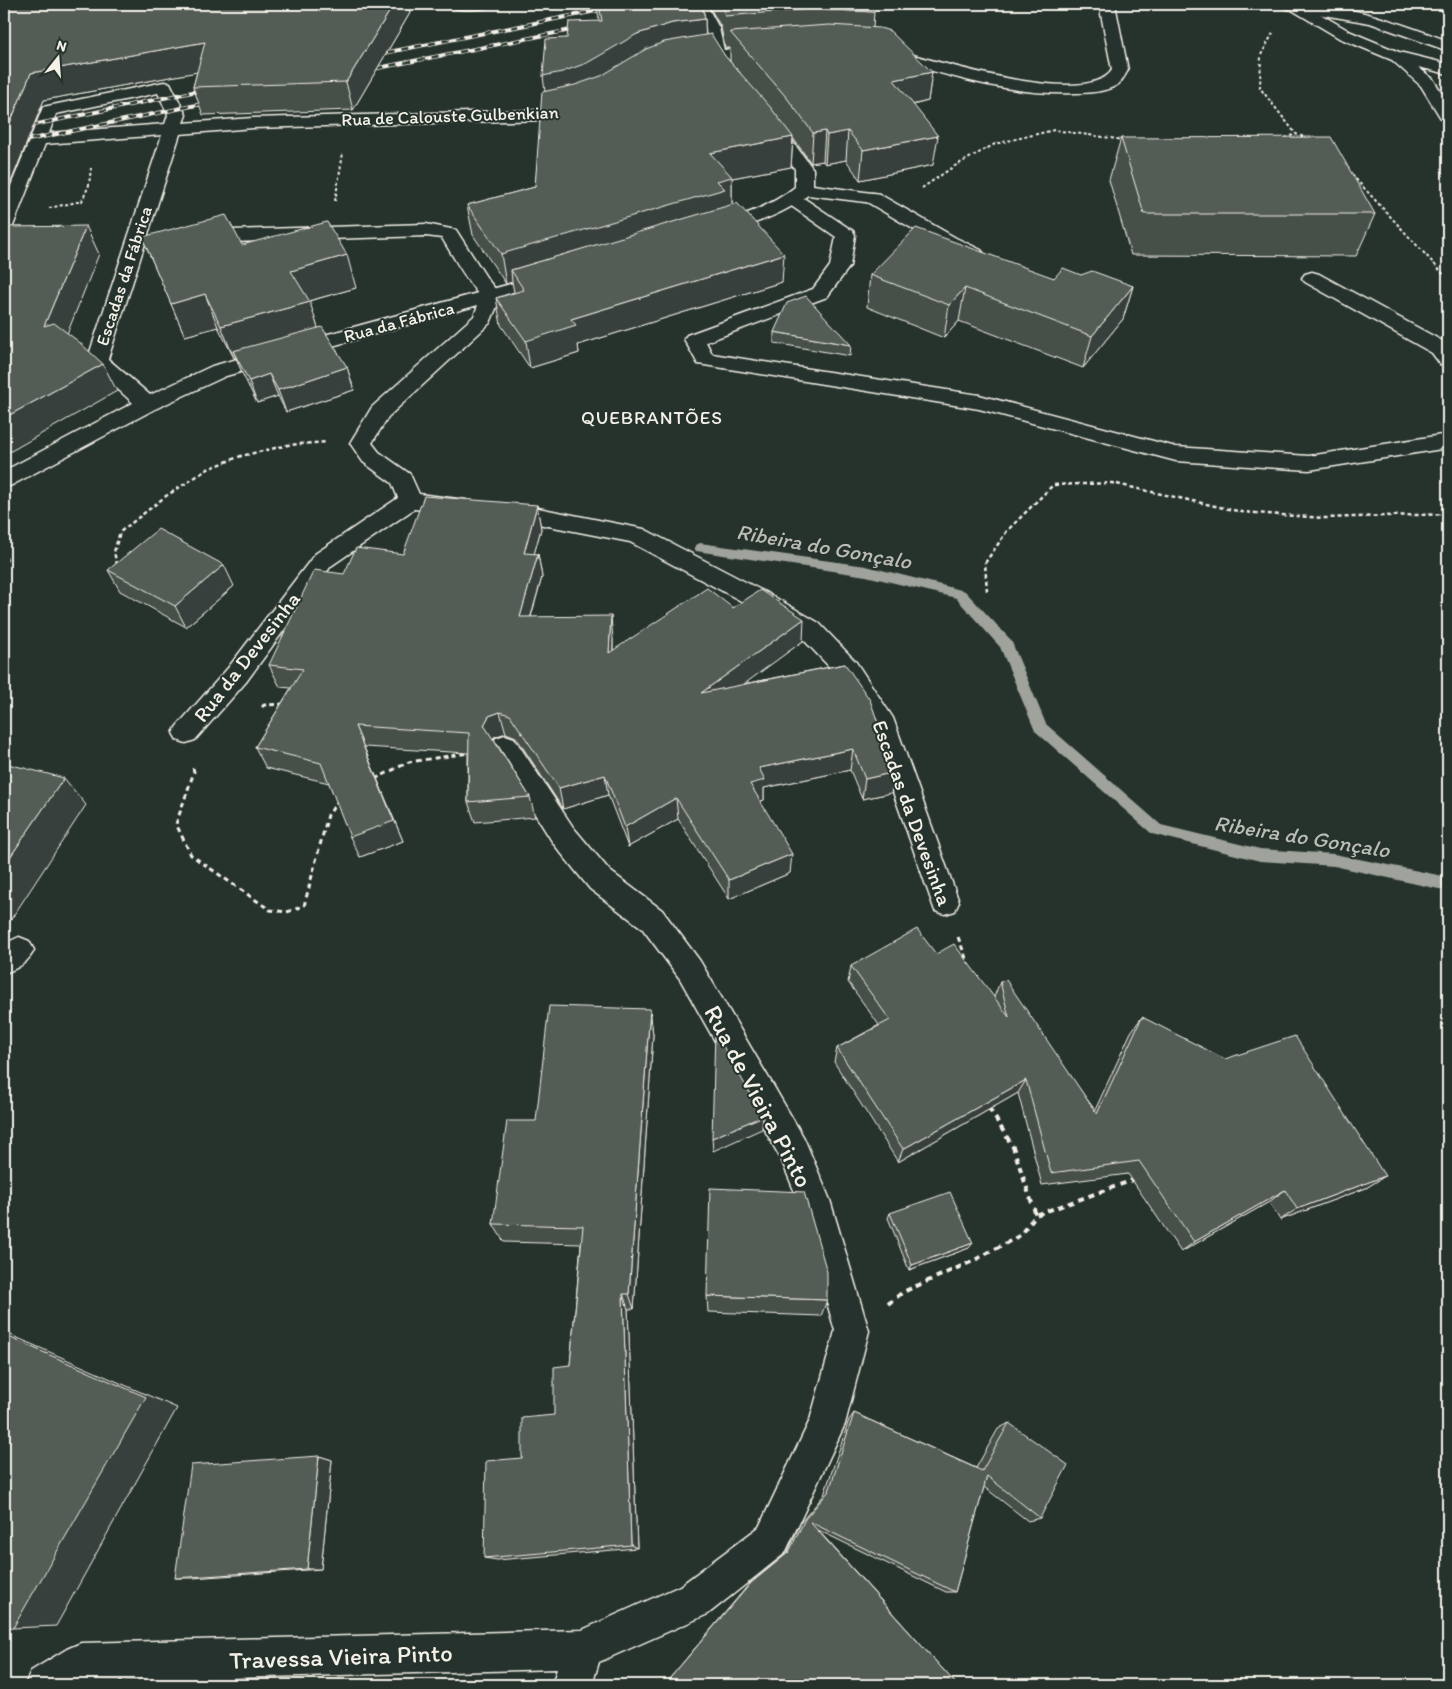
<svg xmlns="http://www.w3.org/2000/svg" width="1452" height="1689" viewBox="0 0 1452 1689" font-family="Itim,sans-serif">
  <rect width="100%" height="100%" fill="#26332d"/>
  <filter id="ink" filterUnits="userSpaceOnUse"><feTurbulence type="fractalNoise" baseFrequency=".02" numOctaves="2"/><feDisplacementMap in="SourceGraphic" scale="10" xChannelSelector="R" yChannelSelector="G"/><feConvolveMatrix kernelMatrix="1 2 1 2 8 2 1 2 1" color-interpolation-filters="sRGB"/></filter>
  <g filter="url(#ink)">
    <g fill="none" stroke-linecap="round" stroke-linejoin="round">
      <path fill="#9fa39b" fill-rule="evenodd" d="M 700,543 L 866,566 L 965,591 L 1011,640 L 1046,724 L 1161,825 L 1260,849 L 1334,854 L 1448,877 L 1448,891 L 1334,866 L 1260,861 L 1152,834 L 1035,731 L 1000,647 L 956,598 L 866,576 L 696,551 L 694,548 L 696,545 Z"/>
      <defs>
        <path id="lane" d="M 1291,4 L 1303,4 L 1351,32 L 1399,52 L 1448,64 L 1448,74 L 1418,67 L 1433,79 L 1448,103 L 1448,121 L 1442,120 L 1421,86 L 1392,60 L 1339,38 L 1292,10 L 1289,7 Z
          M 873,193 L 879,194 L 956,238 L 981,250 L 984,254 L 981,258 L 974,260 L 967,258 L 942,246 L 867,202 L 864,198 L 867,194 Z
          M 793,194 L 799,195 L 853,231 L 855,235 L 850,266 L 827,297 L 706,342 L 712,354 L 979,395 L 1176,447 L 1309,456 L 1448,434 L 1448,448 L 1309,470 L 1176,461 L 979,409 L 698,364 L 684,339 L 687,335 L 813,289 L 830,266 L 836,237 L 787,203 L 784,199 L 787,195 Z
          M 426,224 L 456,230 L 488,280 L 501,296 L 498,300 C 494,301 490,302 486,301 C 475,296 450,251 442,238 L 426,236 L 201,243 L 194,241 L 192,237 L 194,233 L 201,231 Z
          M 1312,272 L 1319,274 L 1446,343 L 1448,346 L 1448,366 L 1441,365 L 1432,353 L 1305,282 L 1302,278 L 1305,274 Z
          M 19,937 L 29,941 L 34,950 C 28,963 17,969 4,973 L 4,944 Z"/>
        <path id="street" d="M 446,4 L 493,4 L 490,7 C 478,10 461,10 449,7 Z
          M 690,4 L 706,4 L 719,28 L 724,50 L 768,47 L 774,49 L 776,52 L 774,55 L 768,57 L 728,60 L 735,72 L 733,75 L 721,75 L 712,61 L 687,63 L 681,61 L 679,58 L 681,55 L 708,52 L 703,28 Z
          M 1099,4 L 1115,4 L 1128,70 C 1125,75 1122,82 1117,85 C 1106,92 1089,93 1076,93 C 1009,96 946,75 882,56 L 880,53 L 882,50 L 888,48 C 927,58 1086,110 1112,70 Z
          M 1280,4 C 1339,0 1394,21 1448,41 L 1448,51 L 1370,23 L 1288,9 L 1283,7 Z
          M 164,82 L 170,83 L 186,115 L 183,123 L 253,118 L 546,110 L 578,103 L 584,104 L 586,108 L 584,112 L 546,120 L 253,128 L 180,134 L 108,359 L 150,395 L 212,366 L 543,275 L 550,273 L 557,275 L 560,279 L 557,283 L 500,299 L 490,323 L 388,417 L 372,443 L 379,452 L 410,474 L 419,494 L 466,500 L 469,506 L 466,512 L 458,514 L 414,509 L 331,566 L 246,682 L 195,740 L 186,743 L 177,740 L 173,733 L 177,726 L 228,668 L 315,554 L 398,498 L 392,483 L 363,462 L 350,443 L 372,407 L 474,316 L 478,305 L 226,376 L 155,409 L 12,485 L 4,488 L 4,471 L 133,403 L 87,361 L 162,135 L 45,144 L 13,226 L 11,230 L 4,232 L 4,203 L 43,107 ZM 158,93 L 168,115 L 165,124 L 49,133 L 56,114 Z
          M 769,117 L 775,118 L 813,169 L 813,185 L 879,194 L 882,198 L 879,202 L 873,203 L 808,195 C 783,215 753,224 723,233 L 716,235 L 709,233 L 707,229 L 709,225 C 740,217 770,207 795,187 L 795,169 L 760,122 L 763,118 Z
          M 501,504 L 533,507 L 644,529 L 776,598 L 819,623 L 856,662 L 893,718 L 959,902 L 955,911 L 945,914 L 935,911 L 868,721 L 838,676 L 801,637 L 758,610 L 630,542 L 533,523 L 493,518 L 490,512 L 493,506 Z
          M 505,735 L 514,738 L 573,827 L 610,871 L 662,910 L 700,961 L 804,1138 L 830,1200 L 869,1331 L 845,1424 L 785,1553 L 708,1614 L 599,1662 L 592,1685 L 552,1685 L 557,1669 L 86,1682 L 81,1685 L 25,1685 L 31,1671 L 67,1649 L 81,1643 L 582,1630 L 680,1586 L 759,1527 L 810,1420 L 835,1331 L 798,1200 L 781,1159 L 680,979 L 642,928 L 590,889 L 553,843 L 492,745 L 496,738 Z"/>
      </defs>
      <use href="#lane" stroke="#f4f1e8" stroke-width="3"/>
      <use href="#street" stroke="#f4f1e8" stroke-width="3"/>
      <path stroke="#f4f1e8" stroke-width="2" stroke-dasharray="3 2.5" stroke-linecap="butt" d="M 1273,33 L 1261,55 L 1260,88 L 1296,134 L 1307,138
        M 1285,138 L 1296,134
        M 1352,175 L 1448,279
        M 922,188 L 953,167 L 995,144 L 1054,130 L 1124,140
        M 335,201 L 343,153
        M 49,208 L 82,201 L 89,185 L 91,168"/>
      <path stroke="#f4f1e8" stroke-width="2.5" stroke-dasharray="4 3" stroke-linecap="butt" d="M 117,565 L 114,552 L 120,532 L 166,496 L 208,469 L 241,456 L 288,445 L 327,442
        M 987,591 L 985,563 L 1007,531 L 1053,485 L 1112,483 L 1242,512 L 1324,518 L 1448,514"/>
      <path stroke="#f4f1e8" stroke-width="3" stroke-dasharray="5 4" stroke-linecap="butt" d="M 262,707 L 264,705 L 285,704
        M 193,768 L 194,772 L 176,824 L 191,855 L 270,910 L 287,912 L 304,906 L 328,815 L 338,801
        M 375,779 L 409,762 L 469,753
        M 958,937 L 969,966
        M 989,1107 L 990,1109"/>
      <path stroke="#f4f1e8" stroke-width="4" stroke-dasharray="6 5" stroke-linecap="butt" d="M 989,1108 L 1013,1147 L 1036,1215
        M 888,1304 L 903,1292 L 973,1261 L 1019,1236 L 1036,1215 L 1136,1179"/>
      <use href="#lane" fill="#26332d" fill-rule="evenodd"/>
      <use href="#street" fill="#26332d" fill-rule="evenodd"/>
      <defs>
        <path id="rail" d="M 374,55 L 631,4
          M 363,71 L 581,28
          M 4,131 L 207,89
          M 4,145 L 211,102"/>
      </defs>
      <use href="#rail" stroke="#f4f1e8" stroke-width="4"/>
      <use href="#rail" stroke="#26332d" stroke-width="2.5" stroke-dasharray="7" stroke-linecap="butt"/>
    </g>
    <path fill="#474f49" stroke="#f4f1e8" d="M 4,4 L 410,13 L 353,110 L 203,115 L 193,87 L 197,72 L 44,100 L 9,187 Z
      M 597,4 L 702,4 L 705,19 L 706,35 L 741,74 L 730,62 L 730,48 L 725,48 L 721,27 L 710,8 L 710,4 L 874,12 L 873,28 L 932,72 L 928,101 L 913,105 L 933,165 L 860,180 L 846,160 L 825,164 L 823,161 L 811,163 L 793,138 L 791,167 L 732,178 L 732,205 L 782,282 L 578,345 L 579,353 L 530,368 L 501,325 L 496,298 L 514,292 L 512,282 L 506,284 L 473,235 L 467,205 L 535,187 L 545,92 L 567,38 L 599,21 Z
      M 1121,138 L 1375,214 L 1356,256 L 1131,255 L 1109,180 Z
      M 142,237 L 242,245 L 356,288 L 309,301 L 318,328 L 347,367 L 354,390 L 286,412 L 278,396 L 257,403 L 242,373 L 236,358 L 234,358 L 218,327 L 185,336 Z
      M 870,275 L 1054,278 L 1081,275 L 1133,286 L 1123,319 L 1083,368 L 959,321 L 944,338 L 867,307 Z
      M 774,332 L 851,345 L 850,356 L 774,343 Z
      M 537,505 L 541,529 L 534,554 L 538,554 L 542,577 L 531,617 L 613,639 L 613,651 L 733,608 L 803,641 L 743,684 L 845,664 L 891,793 L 862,799 L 850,770 L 764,788 L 764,800 L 760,801 L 790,873 L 729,899 L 678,819 L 628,847 L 608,795 L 563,809 L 516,737 L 506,733 L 494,737 L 494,739 L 530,797 L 535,817 L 475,822 L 468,802 L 468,753 L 364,747 L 403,841 L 360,857 L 329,783 L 266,768 L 255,747 L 291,688 L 280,687 L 269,665 L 344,574 L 403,554 Z
      M 108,570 L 234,586 L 186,627 L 120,591 Z
      M 936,954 L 994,997 L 1000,982 L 1095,1110 L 1131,1032 L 1142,1017 L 1385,1176 L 1366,1188 L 1280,1220 L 1269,1202 L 1181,1252 L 1128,1174 L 1042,1185 L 1018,1093 L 898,1162 L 834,1062 L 837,1048 L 879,1025 L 848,982 L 851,966 Z
      M 650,1009 L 653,1035 L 634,1309 L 628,1309 L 637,1548 L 497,1560 L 484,1558 L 522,1458 L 554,1415 L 570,1365 L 581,1244 L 504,1242 L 493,1224 L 536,1121 Z
      M 890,1213 L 969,1248 L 909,1270 L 888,1218 Z
      M 707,1296 L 827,1300 L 821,1316 L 708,1312 Z
      M 854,1413 L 976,1468 L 998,1429 L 1009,1423 L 1040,1518 L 1028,1521 L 984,1487 L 955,1592 L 946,1592 L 818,1530 L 957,1685 L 852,1685 L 848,1681 L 664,1685 L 750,1583 L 787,1554 L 801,1522 L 824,1495 L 849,1420 Z
      M 319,1456 L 332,1460 L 321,1569 L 193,1578 L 175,1578 Z"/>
    <path fill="#39403c" stroke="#f4f1e8" d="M 394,4 L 408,4 L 410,13 L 353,110 L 346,82 Z
      M 705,19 L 706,50 L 547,108 L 543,76 L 637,34 L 672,23 Z
      M 205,42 L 214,69 L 44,100 L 9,187 L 4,196 L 4,137 L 31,73 Z
      M 932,72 L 928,101 L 890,110 L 894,80 Z
      M 825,131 L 823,161 L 811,163 L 813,133 Z
      M 848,131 L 846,160 L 825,164 L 827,135 Z
      M 938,136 L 933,165 L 860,180 L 863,150 Z
      M 793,137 L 791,167 L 732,178 L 732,206 L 511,270 L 512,282 L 506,284 L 501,254 L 710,153 Z
      M 86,226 L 99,254 L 59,354 L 44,326 Z
      M 784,254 L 782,282 L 578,345 L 579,353 L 530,368 L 526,341 L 571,319 Z
      M 347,255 L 356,288 L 301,303 L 291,271 Z
      M 1133,286 L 1123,319 L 1083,368 L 1092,336 Z
      M 965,288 L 959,321 L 944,338 L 949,305 Z
      M 205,294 L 218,327 L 185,336 L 171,304 Z
      M 310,302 L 320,335 L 233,351 L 236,358 L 234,358 L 221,326 Z
      M 103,364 L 117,391 L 4,455 L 4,418 Z
      M 347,367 L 354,390 L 286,412 L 278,390 Z
      M 269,374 L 278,396 L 257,403 L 249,381 Z
      M 537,505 L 541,529 L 528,576 L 524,553 Z
      M 4,553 L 8,560 L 4,563 Z
      M 538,554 L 542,577 L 524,640 L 520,617 Z
      M 224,565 L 234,586 L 186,627 L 175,606 Z
      M 611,616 L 613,639 L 612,676 L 609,653 Z
      M 804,619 L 803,641 L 702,715 L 701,693 Z
      M 500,712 L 506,733 L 494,737 L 490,746 L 484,725 L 489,716 Z
      M 355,726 L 403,841 L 360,857 L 350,837 Z
      M 853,749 L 850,770 L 764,788 L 764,800 L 749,805 L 750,784 L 759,768 Z
      M 895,772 L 891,793 L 862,799 L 865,779 Z
      M 605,775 L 608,795 L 563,809 L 559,788 Z
      M 64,778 L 86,805 L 4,930 L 4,866 Z
      M 676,798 L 678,819 L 628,847 L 625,827 Z
      M 792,854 L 790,873 L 729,899 L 729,880 Z
      M 650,1009 L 653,1035 L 634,1309 L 629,1294 Z
      M 1026,1080 L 1018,1093 L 898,1162 L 903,1149 Z
      M 763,1116 L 762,1129 L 713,1151 L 712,1138 Z
      M 1385,1176 L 1366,1188 L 1280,1220 L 1297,1209 Z
      M 1285,1190 L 1269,1202 L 1181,1252 L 1194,1242 Z
      M 973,1243 L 969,1248 L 909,1270 L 912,1265 Z
      M 623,1294 L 628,1309 L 637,1548 L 631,1545 Z
      M 4,1332 L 177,1408 L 56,1626 L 13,1628 Z
      M 319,1456 L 332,1460 L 321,1569 L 307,1569 Z"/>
    <path fill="#525c55" stroke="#f4f1e8" d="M 4,4 L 394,4 L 346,82 L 193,87 L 205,42 L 31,73 L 4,137 Z
      M 599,4 L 702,4 L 705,19 L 672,23 L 637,34 L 587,63 L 562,72 L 543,76 L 546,39 L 567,38 L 569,22 L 602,21 Z
      M 722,4 L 866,4 L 874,12 L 811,9 L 725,16 Z
      M 829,25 L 880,28 L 890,31 L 932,72 L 894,80 L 938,136 L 863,150 L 848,131 L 827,135 L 825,131 L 813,133 L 787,98 L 730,32 Z
      M 711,34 L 725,56 L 771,108 L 793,137 L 710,153 L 732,177 L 717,181 L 725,189 L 501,254 L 467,205 L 535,187 L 542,92 L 575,85 L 601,76 L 646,49 L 664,42 Z
      M 1331,137 L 1375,214 L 1144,214 L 1121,138 Z
      M 737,203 L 784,254 L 571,319 L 576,325 L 526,341 L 496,298 L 524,290 L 511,270 Z
      M 226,215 L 242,245 L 327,222 L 347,255 L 291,271 L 310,302 L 221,326 L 205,294 L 171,304 L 142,237 Z
      M 86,226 L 44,326 L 54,323 L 78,341 L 103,364 L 4,418 L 4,227 Z
      M 916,228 L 1054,278 L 1063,268 L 1081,275 L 1092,271 L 1133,286 L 1092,336 L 965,288 L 949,305 L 870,275 Z
      M 806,296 L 851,345 L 774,332 L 787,303 Z
      M 322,327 L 347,367 L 278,390 L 269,374 L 249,381 L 233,351 Z
      M 424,496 L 537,505 L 524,553 L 538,554 L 520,617 L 611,616 L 609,653 L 707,588 L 733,608 L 760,590 L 804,619 L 701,693 L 845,664 L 870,700 L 895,772 L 865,779 L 853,749 L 759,768 L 765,780 L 750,784 L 792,854 L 729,880 L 676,798 L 625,827 L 605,775 L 559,788 L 510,715 L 500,712 L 489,716 L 484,725 L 530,797 L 468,802 L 469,733 L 355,726 L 394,821 L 350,837 L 321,763 L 255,747 L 303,669 L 269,665 L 314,570 L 344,574 L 356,548 L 403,554 Z
      M 158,529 L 224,565 L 175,606 L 108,570 Z
      M 4,763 L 64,778 L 4,866 Z
      M 917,929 L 936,954 L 954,944 L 1009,1017 L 1000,982 L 1006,980 L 1097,1114 L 1142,1017 L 1225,1059 L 1295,1036 L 1385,1176 L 1297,1209 L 1285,1190 L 1194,1242 L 1139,1161 L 1051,1173 L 1026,1080 L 903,1149 L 837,1048 L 890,1020 L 851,966 Z
      M 549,1006 L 650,1009 L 629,1294 L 623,1294 L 631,1545 L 484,1558 L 486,1461 L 522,1458 L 522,1418 L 554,1415 L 554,1367 L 570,1365 L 583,1226 L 493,1224 L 507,1121 L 536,1121 Z
      M 715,1032 L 763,1116 L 712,1138 Z
      M 710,1188 L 804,1192 L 827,1272 L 827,1300 L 707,1296 Z
      M 950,1192 L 973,1243 L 912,1265 L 890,1213 Z
      M 4,1335 L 146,1397 L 13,1628 L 4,1624 Z
      M 854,1413 L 982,1471 L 1009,1423 L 1068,1465 L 1040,1518 L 987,1476 L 955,1592 L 810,1522 L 957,1685 L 854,1685 L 850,1680 L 845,1685 L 664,1685 L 751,1583 L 789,1552 L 805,1519 L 829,1491 Z
      M 319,1456 L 307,1569 L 175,1578 L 191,1465 Z"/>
  </g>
  <g text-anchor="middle" stroke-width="4" stroke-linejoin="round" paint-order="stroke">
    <g font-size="18" fill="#f4f1e8" stroke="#26332d">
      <text transform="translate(450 116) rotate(-2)" y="6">Rua de Calouste Gulbenkian</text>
      <text transform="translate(124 276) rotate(-72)" y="6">Escadas da Fábrica</text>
      <text transform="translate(399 322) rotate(-15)" y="6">Rua da Fábrica</text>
    </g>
    <g font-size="19" letter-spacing="1" fill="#f4f1e8" stroke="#26332d">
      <text x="652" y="424">QUEBRANTÕES</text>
    </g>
    <g font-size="21" fill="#f4f1e8" stroke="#26332d">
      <text transform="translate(247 657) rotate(-52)" y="7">Rua da Devesinha</text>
      <text transform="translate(912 813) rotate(70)" y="7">Escadas da Devesinha</text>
    </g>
    <g font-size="22" font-style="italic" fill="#bcbdb5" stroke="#26332d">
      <text transform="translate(824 546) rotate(10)" y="8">Ribeira do Gonçalo</text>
      <text transform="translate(1302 836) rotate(9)" y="8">Ribeira do Gonçalo</text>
    </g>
    <g font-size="25" fill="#f4f1e8" stroke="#26332d">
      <text transform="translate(759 1096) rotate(62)" y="9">Rua de Vieira Pinto</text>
      <text transform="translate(341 1656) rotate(-2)" y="9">Travessa Vieira Pinto</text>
    </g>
  </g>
  <rect width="1452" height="1689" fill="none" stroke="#26332d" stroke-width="20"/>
  <rect x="10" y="10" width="1432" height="1669" fill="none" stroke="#f4f1e8" stroke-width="2" filter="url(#ink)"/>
  <g transform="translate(58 58) rotate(17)" stroke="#26332d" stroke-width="4" paint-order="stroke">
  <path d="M0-4L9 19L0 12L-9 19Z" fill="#f4f1e8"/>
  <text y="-8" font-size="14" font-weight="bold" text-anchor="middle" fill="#f4f1e8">N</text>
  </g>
</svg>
